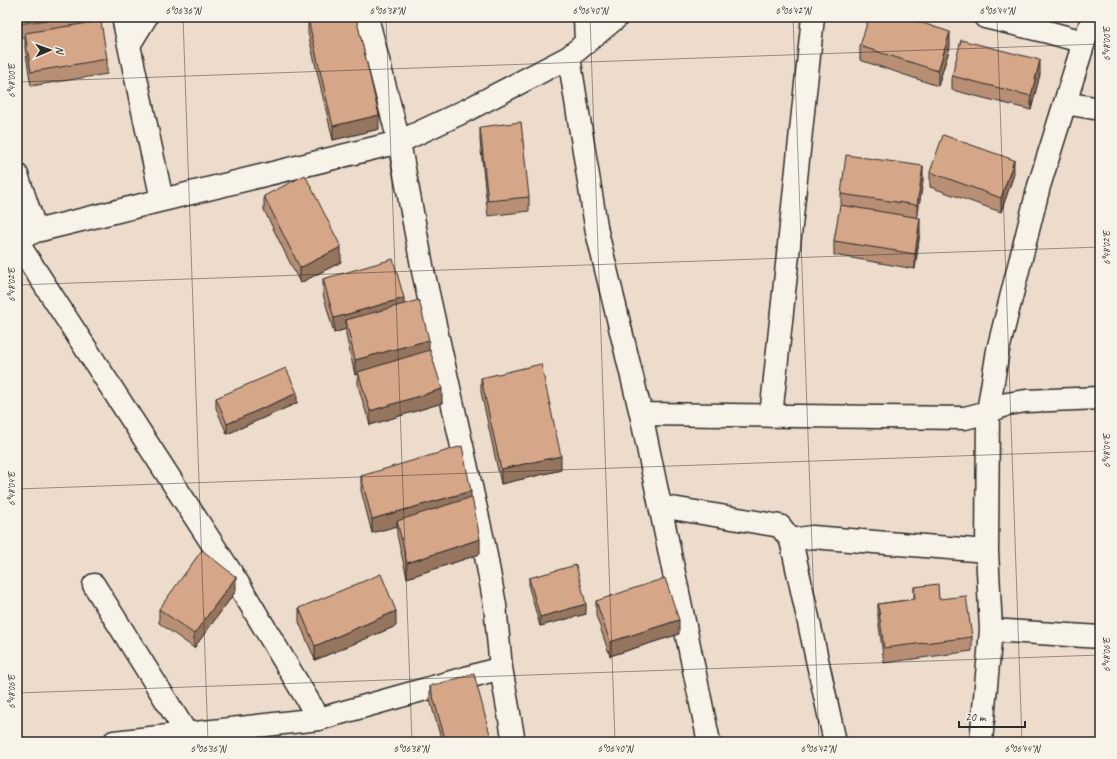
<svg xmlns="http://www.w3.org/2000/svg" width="1117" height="759" viewBox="0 0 1117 759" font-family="Caveat,sans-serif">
  <rect width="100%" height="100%" fill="#eddccb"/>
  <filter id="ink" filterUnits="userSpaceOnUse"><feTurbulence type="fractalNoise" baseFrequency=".025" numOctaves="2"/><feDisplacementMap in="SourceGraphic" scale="8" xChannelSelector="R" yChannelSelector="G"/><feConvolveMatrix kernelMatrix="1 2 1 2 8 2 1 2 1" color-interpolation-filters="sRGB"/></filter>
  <g filter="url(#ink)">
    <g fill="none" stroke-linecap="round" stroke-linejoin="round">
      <defs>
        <path id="minor" d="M 123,17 L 162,200
          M 367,17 L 399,142 L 423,271 L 484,545 L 495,605 L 501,668 L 514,742
          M 585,17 L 586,43
          M 985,17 L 1044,31 L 1084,42
          M 129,45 L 146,17
          M 569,57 L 597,232 L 641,414 L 709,742
          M 1065,103 L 1100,109
          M 17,175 L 36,231
          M 17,239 L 36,231 L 399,142 L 467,110 L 569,57 L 617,17
          M 17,242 L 239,585 L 319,719
          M 641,414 L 965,418 L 988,412 L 1007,404 L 1026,401 L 1100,398
          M 771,416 L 813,17
          M 660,506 L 780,526 L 791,540 L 835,742
          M 791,540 L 812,537 L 987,551
          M 94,585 L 187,734
          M 991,630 L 1100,637
          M 114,742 L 319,719 L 501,668
          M 981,742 L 991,630 L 987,551 L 988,412 L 998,350 L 1039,186 L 1084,42 L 1093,17"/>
      </defs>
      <use href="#minor" stroke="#2b2b2b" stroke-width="25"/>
      <use href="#minor" stroke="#f7f3e8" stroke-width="22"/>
    </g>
    <path fill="#b88f75" stroke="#2b2b2b" d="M 17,17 L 95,17 L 95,22 L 107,59 L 107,74 L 31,86 L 25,48 L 25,38 L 17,39 Z
      M 308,19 L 379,129 L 333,140 L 308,33 Z
      M 860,46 L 950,47 L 938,86 L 860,60 Z
      M 1040,74 L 1031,110 L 952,90 L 952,76 Z
      M 480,127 L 529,197 L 529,211 L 488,216 L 480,141 Z
      M 930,172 L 1014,174 L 1001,212 L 930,187 Z
      M 923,181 L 917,217 L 920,232 L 915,269 L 834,255 L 834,241 L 841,205 L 841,194 Z
      M 264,196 L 341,262 L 300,283 L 264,210 Z
      M 323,279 L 404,304 L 429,350 L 442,403 L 370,425 L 358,386 L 358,374 L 355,375 L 346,335 L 346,329 L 334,333 L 323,294 Z
      M 481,378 L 561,470 L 501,484 L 481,392 Z
      M 216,398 L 297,403 L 227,434 L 216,408 Z
      M 361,476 L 471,497 L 480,554 L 407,578 L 397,535 L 397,526 L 372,533 L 361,490 Z
      M 529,578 L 586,614 L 540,626 L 529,588 Z
      M 914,587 L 939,599 L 972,637 L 972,651 L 884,663 L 878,618 L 878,604 L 914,599 Z
      M 236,591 L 194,648 L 159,623 L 159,609 Z
      M 596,601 L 679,634 L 610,656 L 596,615 Z
      M 299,608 L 396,626 L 315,660 L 299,622 Z
      M 430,686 L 492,742 L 442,742 L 430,700 Z"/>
    <path fill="#96745f" stroke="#2b2b2b" d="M 950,32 L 950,47 L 938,86 L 938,71 Z
      M 1040,60 L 1040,74 L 1031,110 L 1031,96 Z
      M 379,115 L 379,129 L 333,140 L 333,126 Z
      M 1014,160 L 1014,174 L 1001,212 L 1001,198 Z
      M 923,166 L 923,181 L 917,220 L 917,205 Z
      M 920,218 L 920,232 L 915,269 L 915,254 Z
      M 341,247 L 341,262 L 300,283 L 300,268 Z
      M 404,298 L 404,313 L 346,320 L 346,329 L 334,333 L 334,318 Z
      M 429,340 L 429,354 L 358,372 L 358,374 L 355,375 L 355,360 Z
      M 442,389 L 442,403 L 370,425 L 370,411 Z
      M 297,393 L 297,403 L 227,434 L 227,424 Z
      M 561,456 L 561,470 L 501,484 L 501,469 Z
      M 471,491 L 471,505 L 397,521 L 397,526 L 372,533 L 372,519 Z
      M 480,539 L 480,554 L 407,578 L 407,563 Z
      M 236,577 L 236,591 L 194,648 L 194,634 Z
      M 586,604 L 586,614 L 540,626 L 540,617 Z
      M 396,611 L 396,626 L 315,660 L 315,646 Z
      M 679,620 L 679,634 L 610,656 L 610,642 Z"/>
    <path fill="#d6a688" stroke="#2b2b2b" d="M 17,17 L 72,17 L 17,24 Z
      M 317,17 L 356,17 L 379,115 L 333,126 L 308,19 Z
      M 869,17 L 904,17 L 950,32 L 938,71 L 860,46 Z
      M 101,21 L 107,59 L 31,72 L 25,33 Z
      M 961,40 L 1040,60 L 1031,96 L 952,76 Z
      M 521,122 L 529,197 L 488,201 L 480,127 Z
      M 943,135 L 1014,160 L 1001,198 L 930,172 Z
      M 846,155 L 923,166 L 917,205 L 841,194 Z
      M 305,175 L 341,247 L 300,268 L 264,196 Z
      M 840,205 L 920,218 L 915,254 L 834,241 Z
      M 393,259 L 404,298 L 334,318 L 323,279 Z
      M 419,300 L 429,340 L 355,360 L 346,320 Z
      M 430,350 L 442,389 L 370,411 L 358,372 Z
      M 541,364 L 561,456 L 501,469 L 481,378 Z
      M 286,368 L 297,393 L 227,424 L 216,398 Z
      M 462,446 L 471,491 L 372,519 L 361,476 Z
      M 472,497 L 480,539 L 407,563 L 397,521 Z
      M 202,550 L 236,577 L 194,634 L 159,609 Z
      M 576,565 L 586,604 L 540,617 L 529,578 Z
      M 381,574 L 396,611 L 315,646 L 299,608 Z
      M 665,578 L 679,620 L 610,642 L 596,601 Z
      M 938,584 L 939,599 L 966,596 L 972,637 L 884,648 L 878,604 L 915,599 L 914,587 Z
      M 474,674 L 492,742 L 446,742 L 430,686 Z"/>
  </g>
  <path fill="none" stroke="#2b2b2b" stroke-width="1" stroke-opacity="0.45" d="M 183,17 L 208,742M 386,17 L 412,742M 590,17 L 615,742M 793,17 L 819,742M 997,17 L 1022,742M 17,82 L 1100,44M 17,285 L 1100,247M 17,489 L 1100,451M 17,693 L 1100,655"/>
  <rect width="1117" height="759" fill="none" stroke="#f7f3e8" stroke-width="44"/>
  <g transform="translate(50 50) rotate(88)" stroke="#f7f3e8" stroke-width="3" paint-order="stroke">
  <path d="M0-3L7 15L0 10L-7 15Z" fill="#2b2b2b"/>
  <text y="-6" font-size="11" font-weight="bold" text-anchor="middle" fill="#2b2b2b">N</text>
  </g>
  <path d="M959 721v6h66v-6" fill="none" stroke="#2b2b2b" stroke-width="2"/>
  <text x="965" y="721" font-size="12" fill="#2b2b2b" stroke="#f7f3e8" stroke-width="3" paint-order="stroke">20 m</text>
  <rect x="22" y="22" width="1073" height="715" fill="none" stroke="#2b2b2b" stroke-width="1.5"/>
  <g font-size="10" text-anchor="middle" fill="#2b2b2b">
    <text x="183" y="14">6°06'36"N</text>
    <text x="387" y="14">6°06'38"N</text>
    <text x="590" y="14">6°06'40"N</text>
    <text x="793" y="14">6°06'42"N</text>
    <text x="997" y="14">6°06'44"N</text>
    <text transform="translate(1106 44) rotate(-90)" y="4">6°48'00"E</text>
    <text transform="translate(11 81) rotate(-90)" y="4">6°48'00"E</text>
    <text transform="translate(1106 248) rotate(-90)" y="4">6°48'02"E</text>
    <text transform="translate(11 285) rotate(-90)" y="4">6°48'02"E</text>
    <text transform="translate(1106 451) rotate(-90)" y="4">6°48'04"E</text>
    <text transform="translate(11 489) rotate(-90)" y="4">6°48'04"E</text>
    <text transform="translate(1106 655) rotate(-90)" y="4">6°48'06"E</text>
    <text transform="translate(11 692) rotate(-90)" y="4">6°48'06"E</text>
    <text x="208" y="752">6°06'36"N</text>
    <text x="411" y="752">6°06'38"N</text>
    <text x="615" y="752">6°06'40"N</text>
    <text x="818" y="752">6°06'42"N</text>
    <text x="1022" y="752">6°06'44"N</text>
  </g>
</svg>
